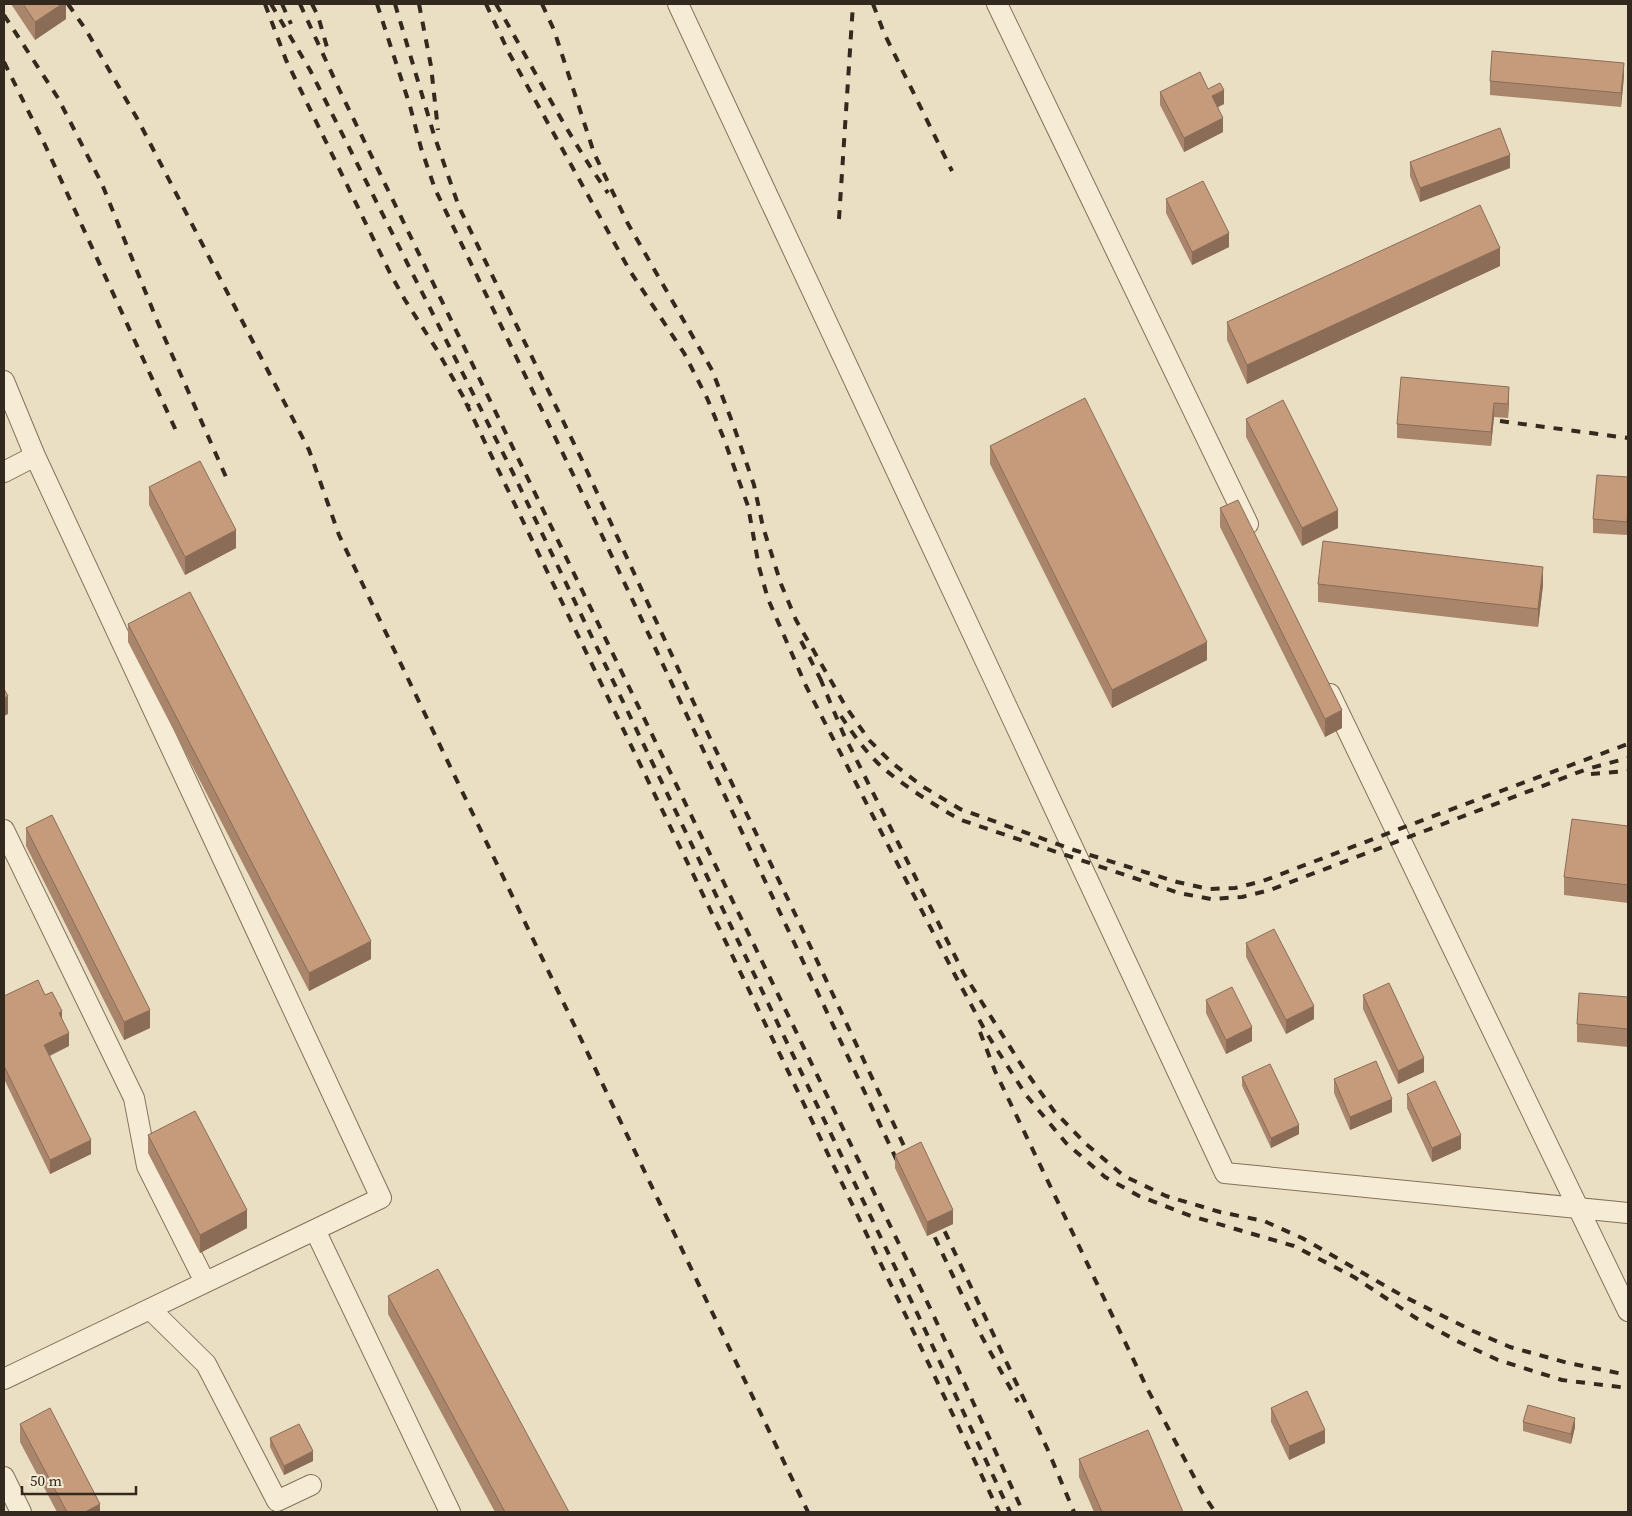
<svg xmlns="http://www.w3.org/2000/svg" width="1632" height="1516" viewBox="0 0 1632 1516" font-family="'Source Serif 4',serif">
  <rect width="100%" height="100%" fill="#eadfc3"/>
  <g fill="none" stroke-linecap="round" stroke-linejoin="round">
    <defs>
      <path id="minor" d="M 678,4 L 1225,1173 L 1628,1213
        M 997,4 L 1248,524
        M 4,381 L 35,456 L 381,1198 L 4,1379
        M 4,472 L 35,456
        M 1330,694 L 1628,1311
        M 4,830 L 134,1098 L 147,1166 L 205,1282
        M 315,1230 L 450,1512
        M 150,1309 L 206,1364 L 277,1501 L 311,1485
        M 4,1477 L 21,1512"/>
    </defs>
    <use href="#minor" stroke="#83715c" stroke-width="22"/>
    <use href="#minor" stroke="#f6ecd6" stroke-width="20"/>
    <path stroke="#34291e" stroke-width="4" stroke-dasharray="9 9" stroke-linecap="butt" d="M 68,4 L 86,30 L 138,120 L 309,450 L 339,535 L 808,1512
      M 265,4 L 286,60 L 391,275 L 405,300 L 437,350 L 469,407
      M 271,4 L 310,70 L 513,473 L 919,1317 L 1010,1512
      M 282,4 L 291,24
      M 300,4 L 339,89 L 932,1312 L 1023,1512
      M 312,4 L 318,16 L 329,54
      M 377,4 L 410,106 L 421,148 L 435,189 L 582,493 L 900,1167
      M 395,4 L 434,135 L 459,207 L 581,458 L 710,738 L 797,918 L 912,1163
      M 419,4 L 431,66 L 438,130
      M 486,4 L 509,53 L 630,271 L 684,353 L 707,398 L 724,439 L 748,506 L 759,567 L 768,599 L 806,686 L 956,977 L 987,1034 L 1026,1095 L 1066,1143 L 1105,1177 L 1139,1196 L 1191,1216 L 1294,1246 L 1354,1277 L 1416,1318 L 1457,1341 L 1498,1360 L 1562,1380 L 1628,1388
      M 496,4 C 533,67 566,133 608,193
      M 542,4 L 554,30 L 594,153 L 627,222 L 712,370 L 733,424 L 754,485 L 763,527 L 781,584 L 796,620 L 846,707 L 869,740 L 891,762 L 922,786 L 960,809 L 1074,850 L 1177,882 L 1209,889 L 1235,888 L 1263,881 L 1444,812 L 1628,744
      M 873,4 L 884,33 L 952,171
      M 4,15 L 58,98 L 102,184 L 158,323 L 226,477
      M 4,62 L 45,145 L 178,435
      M 839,219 L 853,4
      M 466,403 L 907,1318 L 999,1512
      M 1500,421 L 1628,438
      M 801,641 L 823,684
      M 820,678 L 843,733 L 964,974 L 1022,1066 L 1054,1111 L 1086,1144 L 1124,1176 L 1166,1196 L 1220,1212 L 1264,1221 L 1302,1238 L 1403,1296 L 1473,1331 L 1510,1347 L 1568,1363 L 1628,1375
      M 841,716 C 853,734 867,754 883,768 C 907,788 934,805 961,820 L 1179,893 L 1211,899 L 1242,897 L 1270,890 L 1587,769 L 1628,758
      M 1591,774 L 1628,771
      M 980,1032 L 995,1071 L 1148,1390 L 1202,1492 L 1215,1512
      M 937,1215 L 1047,1448 L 1074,1512
      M 927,1221 L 982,1337 L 1018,1402"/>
  </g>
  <path fill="#a9856b" d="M 11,4 L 66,4 L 66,19 L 35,40 Z
    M 1624,76 L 1621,107 L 1490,95 L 1490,81 Z
    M 1208,89 L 1224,104 L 1218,107 L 1223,132 L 1184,152 L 1160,105 L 1160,92 Z
    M 1410,162 L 1510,168 L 1420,202 L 1410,176 Z
    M 1166,199 L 1229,247 L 1192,265 L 1166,213 Z
    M 1500,266 L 1247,384 L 1227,340 L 1227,322 Z
    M 1509,400 L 1508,418 L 1494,417 L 1491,446 L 1397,438 L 1397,424 Z
    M 1246,419 L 1338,528 L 1302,546 L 1246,437 Z
    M 990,446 L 1207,660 L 1112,708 L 990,464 Z
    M 1628,477 L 1627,535 L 1593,533 L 1593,519 Z
    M 149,487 L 236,548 L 185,575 L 149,505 Z
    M 1220,508 L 1342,728 L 1325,737 L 1220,527 Z
    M 1318,584 L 1543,585 L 1538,627 L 1318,602 Z
    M 128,624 L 371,959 L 309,991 L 128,642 Z
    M 1628,826 L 1628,903 L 1564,895 L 1564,877 Z
    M 26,828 L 150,1028 L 124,1040 L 26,846 Z
    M 1246,943 L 1314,1019 L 1286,1034 L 1246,957 Z
    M 45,995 L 62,1019 L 69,1046 L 50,1056 L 91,1154 L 50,1174 L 4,1079 L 4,996 Z
    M 1363,995 L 1424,1072 L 1398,1084 L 1363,1009 Z
    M 1628,997 L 1628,1047 L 1577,1042 L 1577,1024 Z
    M 1206,1000 L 1252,1041 L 1226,1054 L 1206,1013 Z
    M 1242,1077 L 1299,1134 L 1271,1148 L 1242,1086 Z
    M 1334,1079 L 1392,1112 L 1350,1130 L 1334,1093 Z
    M 1407,1094 L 1461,1149 L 1432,1162 L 1407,1108 Z
    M 148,1135 L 247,1228 L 200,1253 L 148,1153 Z
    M 895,1155 L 953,1224 L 927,1236 L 895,1168 Z
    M 388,1296 L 569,1512 L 495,1512 L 388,1314 Z
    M 1271,1408 L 1325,1443 L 1289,1460 L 1271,1422 Z
    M 1523,1422 L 1575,1427 L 1571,1444 L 1523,1431 Z
    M 20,1424 L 100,1512 L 57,1512 L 20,1442 Z
    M 270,1438 L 313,1461 L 284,1475 L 270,1447 Z
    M 1079,1459 L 1183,1512 L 1094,1512 L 1079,1477 Z"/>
  <path fill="#8a6c57" d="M 62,4 L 66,4 L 66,19 L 35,40 L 35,22 Z
    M 1624,63 L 1624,76 L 1621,107 L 1621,93 Z
    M 1224,90 L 1224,104 L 1212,110 L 1212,96 Z
    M 1223,118 L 1223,132 L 1184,152 L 1184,138 Z
    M 1510,155 L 1510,168 L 1420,202 L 1420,188 Z
    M 1229,233 L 1229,247 L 1192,265 L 1192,252 Z
    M 1500,248 L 1500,266 L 1247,384 L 1247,365 Z
    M 1509,387 L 1509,400 L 1508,418 L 1508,404 Z
    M 1494,403 L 1494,417 L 1491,446 L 1491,432 Z
    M 1628,502 L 1628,515 L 1627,535 L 1627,522 Z
    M 1338,510 L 1338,528 L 1302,546 L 1302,528 Z
    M 236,530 L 236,548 L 185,575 L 185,557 Z
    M 1543,567 L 1543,585 L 1538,627 L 1538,609 Z
    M 1207,642 L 1207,660 L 1112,708 L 1112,690 Z
    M 8,696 L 8,714 L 4,716 L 4,698 Z
    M 1342,710 L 1342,728 L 1325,737 L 1325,719 Z
    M 371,941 L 371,959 L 309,991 L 309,973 Z
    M 1314,1006 L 1314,1019 L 1286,1034 L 1286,1020 Z
    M 150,1010 L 150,1028 L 124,1040 L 124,1022 Z
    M 62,1011 L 62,1025 L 59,1013 Z
    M 1252,1027 L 1252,1041 L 1226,1054 L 1226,1040 Z
    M 69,1033 L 69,1046 L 44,1058 L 44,1045 Z
    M 1424,1058 L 1424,1072 L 1398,1084 L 1398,1071 Z
    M 1392,1099 L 1392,1112 L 1350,1130 L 1350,1117 Z
    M 1299,1125 L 1299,1134 L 1271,1148 L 1271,1138 Z
    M 1461,1135 L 1461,1149 L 1432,1162 L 1432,1148 Z
    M 91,1140 L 91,1154 L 50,1174 L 50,1160 Z
    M 247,1210 L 247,1228 L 200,1253 L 200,1235 Z
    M 953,1210 L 953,1224 L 927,1236 L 927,1222 Z
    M 1575,1418 L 1575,1427 L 1571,1444 L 1571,1434 Z
    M 1325,1430 L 1325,1443 L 1289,1460 L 1289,1446 Z
    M 313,1451 L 313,1461 L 284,1475 L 284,1466 Z
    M 100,1504 L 100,1512 L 85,1512 Z"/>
  <path fill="#c59b7c" stroke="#8a6c57" d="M 23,4 L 62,4 L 35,22 Z
    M 1492,51 L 1624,63 L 1621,93 L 1490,81 Z
    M 1200,72 L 1208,89 L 1220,83 L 1224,90 L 1212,96 L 1223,118 L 1184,138 L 1160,92 Z
    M 1500,128 L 1510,155 L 1420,188 L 1410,162 Z
    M 1203,181 L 1229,233 L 1192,252 L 1166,199 Z
    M 1480,205 L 1500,248 L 1247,365 L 1227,322 Z
    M 1401,377 L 1509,387 L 1508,404 L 1494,403 L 1491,432 L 1397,424 Z
    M 1085,398 L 1207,642 L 1112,690 L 990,446 Z
    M 1283,400 L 1338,510 L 1302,528 L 1246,419 Z
    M 200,461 L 236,530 L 185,557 L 149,487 Z
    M 1597,475 L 1628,477 L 1628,502 L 1627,522 L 1593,519 Z
    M 1238,500 L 1342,710 L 1325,719 L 1220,508 Z
    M 1323,541 L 1543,567 L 1538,609 L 1318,584 Z
    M 190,592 L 371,941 L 309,973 L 128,624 Z
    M 4,689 L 8,696 L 4,698 Z
    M 52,815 L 150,1010 L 124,1022 L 26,828 Z
    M 1572,819 L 1628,826 L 1628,885 L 1564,877 Z
    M 1274,929 L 1314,1006 L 1286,1020 L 1246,943 Z
    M 38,980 L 45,995 L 52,992 L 62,1011 L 59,1013 L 69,1033 L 44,1045 L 91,1140 L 50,1160 L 4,1066 L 4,996 Z
    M 1389,983 L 1424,1058 L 1398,1071 L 1363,995 Z
    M 1232,987 L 1252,1027 L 1226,1040 L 1206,1000 Z
    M 1579,993 L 1628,997 L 1628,1029 L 1577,1024 Z
    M 1376,1061 L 1392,1099 L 1350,1117 L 1334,1079 Z
    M 1270,1064 L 1299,1125 L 1271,1138 L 1242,1077 Z
    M 1435,1081 L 1461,1135 L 1432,1148 L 1407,1094 Z
    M 195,1111 L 247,1210 L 200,1235 L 148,1135 Z
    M 921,1142 L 953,1210 L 927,1222 L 895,1155 Z
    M 438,1269 L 569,1512 L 505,1512 L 388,1296 Z
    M 1307,1391 L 1325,1430 L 1289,1446 L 1271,1408 Z
    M 1528,1405 L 1575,1418 L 1571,1434 L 1523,1422 Z
    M 50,1408 L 100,1504 L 85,1512 L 67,1512 L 20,1424 Z
    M 299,1424 L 313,1451 L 284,1466 L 270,1438 Z
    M 1148,1430 L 1183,1512 L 1102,1512 L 1079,1459 Z"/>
  <rect width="1632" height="1516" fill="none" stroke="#34291e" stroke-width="10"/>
  <path d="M22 1486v8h114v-8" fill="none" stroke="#34291e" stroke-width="2.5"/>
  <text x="30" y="1486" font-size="15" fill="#34291e" stroke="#f2e9d2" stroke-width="4" paint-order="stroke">50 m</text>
</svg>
